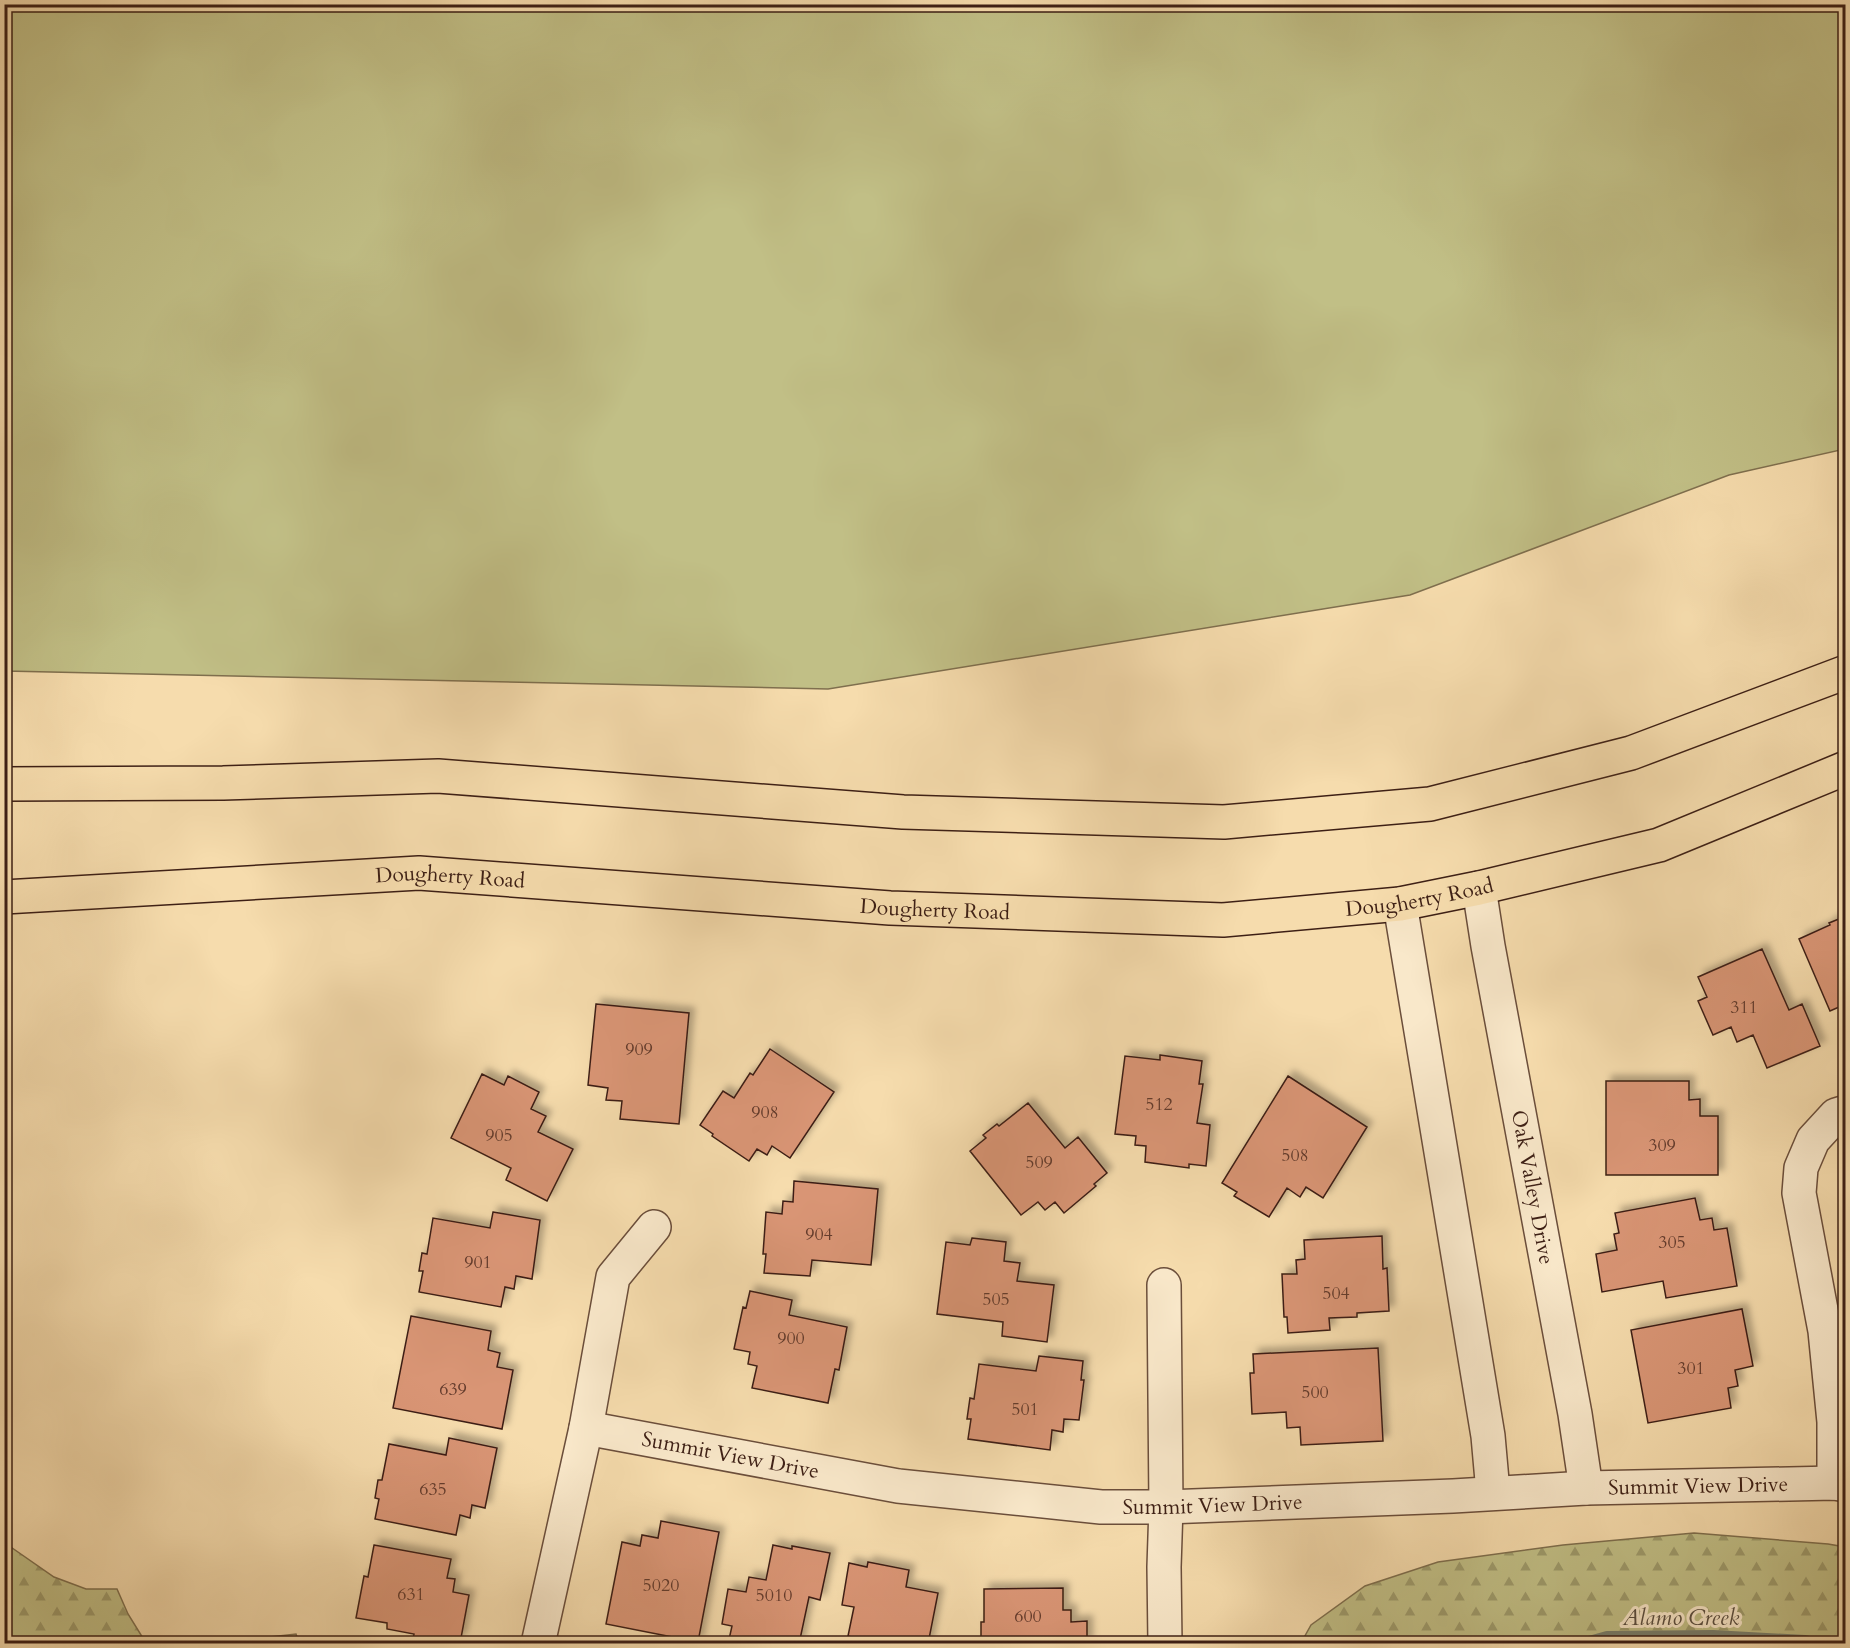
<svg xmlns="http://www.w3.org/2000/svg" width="1850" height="1648" viewBox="0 0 1850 1648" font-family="Cardo,serif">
  <defs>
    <pattern id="forest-firs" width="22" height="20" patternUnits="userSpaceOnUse" patternTransform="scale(1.5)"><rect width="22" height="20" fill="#c1bf86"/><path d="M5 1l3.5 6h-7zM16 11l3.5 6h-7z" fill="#9e9b6c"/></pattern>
    <filter id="shadow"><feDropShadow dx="5.5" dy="-5.5" stdDeviation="3" flood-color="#0004"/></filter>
  </defs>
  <rect width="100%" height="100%" fill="#f6dcad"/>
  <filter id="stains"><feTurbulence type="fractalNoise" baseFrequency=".00333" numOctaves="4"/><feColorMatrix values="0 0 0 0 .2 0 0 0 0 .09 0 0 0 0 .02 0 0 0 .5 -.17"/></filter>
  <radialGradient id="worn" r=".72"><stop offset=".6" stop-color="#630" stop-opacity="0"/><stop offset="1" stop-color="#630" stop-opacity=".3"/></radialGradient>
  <path fill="#c1bf86" stroke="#7f6f4e" stroke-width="1.5" d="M 5,4 L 1845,5 L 1845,449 L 1729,475 L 1410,595 L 828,689 L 5,671 Z"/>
  <path fill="url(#forest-firs)" stroke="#7f6f4e" stroke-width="1.5" d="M 1694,1533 L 1828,1544 L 1845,1547 L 1845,1643 L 1301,1643 L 1311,1625 L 1365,1586 L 1438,1562 L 1563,1545 Z
    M 5,1543 L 54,1577 L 86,1589 L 117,1589 L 128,1614 L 146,1643 L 5,1643 Z
    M 296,1634 L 299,1643 L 205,1643 L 213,1640 L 242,1640 Z"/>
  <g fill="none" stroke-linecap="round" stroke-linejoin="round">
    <path stroke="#777d6b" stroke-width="12" d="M 1582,1644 L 1607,1637 L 1713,1636 L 1805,1641 L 1815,1644"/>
  </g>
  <path fill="#d99574" stroke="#3d1f15" stroke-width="1.5" filter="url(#shadow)" d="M 1846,916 L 1846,1004 L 1830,1011 L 1799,939 L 1830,925 L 1829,923 Z
    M 1762,949 L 1789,1010 L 1802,1004 L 1820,1046 L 1767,1068 L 1753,1035 L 1737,1042 L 1731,1027 L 1713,1035 L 1698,1001 L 1707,997 L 1698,977 Z
    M 596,1004 L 689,1013 L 679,1124 L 620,1119 L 622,1101 L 606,1100 L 608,1088 L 588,1085 Z
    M 770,1049 L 834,1092 L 790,1158 L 772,1146 L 767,1155 L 757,1149 L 749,1161 L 712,1136 L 713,1134 L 700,1125 L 723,1091 L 734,1098 L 750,1073 L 753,1075 Z
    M 1160,1055 L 1202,1061 L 1199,1084 L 1203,1084 L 1197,1123 L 1210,1125 L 1206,1166 L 1189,1164 L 1189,1168 L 1145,1162 L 1146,1146 L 1135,1145 L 1136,1136 L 1115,1134 L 1125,1056 L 1160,1060 Z
    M 482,1074 L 504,1085 L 508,1076 L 539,1092 L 531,1109 L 546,1116 L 538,1132 L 573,1149 L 547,1201 L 506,1180 L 511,1168 L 451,1138 Z
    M 1288,1076 L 1367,1127 L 1323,1198 L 1306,1187 L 1300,1197 L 1287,1188 L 1269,1217 L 1234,1196 L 1237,1192 L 1222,1183 Z
    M 1606,1081 L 1689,1081 L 1689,1100 L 1700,1099 L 1700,1116 L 1718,1116 L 1718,1175 L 1606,1175 Z
    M 1028,1103 L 1065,1148 L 1078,1137 L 1107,1173 L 1094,1184 L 1096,1186 L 1064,1213 L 1055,1202 L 1045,1210 L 1038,1202 L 1021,1215 L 970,1151 L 986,1138 L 983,1135 L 997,1124 L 999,1126 Z
    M 794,1181 L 878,1189 L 871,1265 L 812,1260 L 810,1276 L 764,1273 L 766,1254 L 763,1254 L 766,1212 L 782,1214 L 783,1201 L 793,1202 Z
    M 1695,1198 L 1700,1220 L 1712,1218 L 1714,1230 L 1727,1228 L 1737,1286 L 1666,1298 L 1663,1281 L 1602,1292 L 1596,1254 L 1617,1250 L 1614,1234 L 1619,1233 L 1615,1213 Z
    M 493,1212 L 540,1220 L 532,1279 L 516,1276 L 514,1289 L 505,1287 L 501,1307 L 419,1292 L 423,1271 L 419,1271 L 422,1253 L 427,1254 L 433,1218 L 490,1228 Z
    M 1382,1236 L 1383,1269 L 1387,1268 L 1389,1311 L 1357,1313 L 1357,1317 L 1329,1318 L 1330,1330 L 1288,1333 L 1287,1317 L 1284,1317 L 1282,1274 L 1297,1274 L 1296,1260 L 1305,1259 L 1304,1240 Z
    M 972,1238 L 1006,1242 L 1004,1261 L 1020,1263 L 1017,1281 L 1054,1285 L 1047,1342 L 1002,1336 L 1003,1322 L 937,1314 L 946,1242 L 970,1245 Z
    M 750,1291 L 792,1300 L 789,1315 L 847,1327 L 839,1370 L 835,1369 L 828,1403 L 752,1388 L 757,1366 L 748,1364 L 750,1352 L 734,1349 L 743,1307 L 746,1308 Z
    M 1742,1309 L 1753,1366 L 1735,1370 L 1738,1386 L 1728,1388 L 1731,1408 L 1648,1423 L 1631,1330 Z
    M 411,1316 L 491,1331 L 488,1350 L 500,1353 L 497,1367 L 513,1370 L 502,1429 L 393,1408 Z
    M 1378,1348 L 1383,1441 L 1301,1445 L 1300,1427 L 1287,1428 L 1286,1412 L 1252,1414 L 1250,1373 L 1254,1373 L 1253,1354 Z
    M 1039,1356 L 1083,1361 L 1081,1380 L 1084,1380 L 1079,1420 L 1064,1419 L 1063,1432 L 1052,1430 L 1050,1450 L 968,1439 L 971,1419 L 967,1419 L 970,1398 L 974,1399 L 979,1364 L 1036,1371 Z
    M 449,1438 L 497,1448 L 485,1508 L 472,1505 L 470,1518 L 460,1515 L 456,1535 L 375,1519 L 379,1499 L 375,1498 L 378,1480 L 382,1480 L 389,1444 L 446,1455 Z
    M 661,1521 L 719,1532 L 698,1642 L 606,1624 L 622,1542 L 640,1546 L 642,1535 L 658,1538 Z
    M 374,1545 L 451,1559 L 447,1578 L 455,1579 L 453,1592 L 469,1595 L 461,1638 L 457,1638 L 456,1644 L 412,1644 L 414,1634 L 387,1629 L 387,1623 L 356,1618 L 364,1576 L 368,1577 Z
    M 773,1545 L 792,1549 L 792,1546 L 830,1553 L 820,1600 L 809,1597 L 799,1644 L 728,1644 L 732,1626 L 722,1624 L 728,1589 L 746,1592 L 749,1577 L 766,1580 Z
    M 868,1562 L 909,1570 L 906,1587 L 938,1593 L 928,1644 L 851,1644 L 852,1637 L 848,1636 L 854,1607 L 842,1605 L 849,1563 L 867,1567 Z
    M 1063,1588 L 1063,1610 L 1071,1610 L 1071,1622 L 1087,1621 L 1087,1644 L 981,1644 L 981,1622 L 984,1622 L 984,1589 Z"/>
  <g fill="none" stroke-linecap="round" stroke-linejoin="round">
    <defs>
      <g id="minor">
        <path id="s1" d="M 1479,888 L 1488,946 L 1575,1414 L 1586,1488"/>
        <path d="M 1400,904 L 1488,1436 L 1493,1492"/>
        <path d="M 1164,1285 L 1166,1507 L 1164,1567 L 1165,1644"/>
        <path id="s2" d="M 586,1428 L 898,1486 L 1101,1507 L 1166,1507 L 1453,1496 L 1586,1488 L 1834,1483 L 1846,1485"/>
        <path d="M 1834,1483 L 1834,1422 L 1825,1331 L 1799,1193 L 1801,1168 L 1813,1140 L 1836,1115 L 1846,1112"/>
        <path d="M 538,1644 L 586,1428 L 613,1277 L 654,1227"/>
      </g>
      <g id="major">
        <path d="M 4,784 L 223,783 L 438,776 L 903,812 L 1224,822 L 1430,804 L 1631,753 L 1846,672"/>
        <path id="s3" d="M 4,897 L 419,873 L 890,908 L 1223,920 L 1400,904 L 1479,888 L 1659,845 L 1846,768"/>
      </g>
    </defs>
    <use href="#minor" stroke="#6b4e3b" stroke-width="36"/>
    <use href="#major" stroke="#3d1f15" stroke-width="36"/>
    <use href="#minor" stroke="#f9e8ca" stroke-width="33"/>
    <use href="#major" stroke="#f6dcad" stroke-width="33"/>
  </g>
  <g text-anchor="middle" stroke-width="6" stroke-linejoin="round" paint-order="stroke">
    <g font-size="18" fill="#643c2d">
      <text x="1744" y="1013">311</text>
      <text x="639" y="1055">909</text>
      <text x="1159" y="1110">512</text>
      <text x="765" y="1118">908</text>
      <text x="499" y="1141">905</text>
      <text x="1662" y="1151">309</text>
      <text x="1295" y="1161">508</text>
      <text x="1039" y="1168">509</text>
      <text x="819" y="1240">904</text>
      <text x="1672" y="1248">305</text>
      <text x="478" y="1268">901</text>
      <text x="1336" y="1299">504</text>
      <text x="996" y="1305">505</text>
      <text x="791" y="1344">900</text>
      <text x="1691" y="1374">301</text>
      <text x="453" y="1395">639</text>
      <text x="1315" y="1398">500</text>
      <text x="1025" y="1415">501</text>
      <text x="433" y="1495">635</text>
      <text x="661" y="1591">5020</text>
      <text x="411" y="1600">631</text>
      <text x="774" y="1601">5010</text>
      <text x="1028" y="1622">600</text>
    </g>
    <g font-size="21" fill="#3d1f15" stroke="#f9e8ca">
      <text dy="7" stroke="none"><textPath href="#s3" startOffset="447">Dougherty Road</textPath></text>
      <text dy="7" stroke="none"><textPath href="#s3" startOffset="1419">Dougherty Road</textPath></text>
      <text dy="7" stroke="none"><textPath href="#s3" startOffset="933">Dougherty Road</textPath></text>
      <text dy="7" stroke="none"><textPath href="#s1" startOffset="304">Oak Valley Drive</textPath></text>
      <text dy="7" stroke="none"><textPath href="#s2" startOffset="147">Summit View Drive</textPath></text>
      <text dy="7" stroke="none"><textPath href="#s2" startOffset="1119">Summit View Drive</textPath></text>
      <text dy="7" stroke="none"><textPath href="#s2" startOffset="633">Summit View Drive</textPath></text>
    </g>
    <g font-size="22" font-style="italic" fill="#5a4e40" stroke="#f9e8ca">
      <text x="1681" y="1625">Alamo Creek</text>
    </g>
  </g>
  <rect width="1850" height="1648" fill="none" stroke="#f6dcad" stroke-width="24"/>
  <rect x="6" y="6" width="1838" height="1636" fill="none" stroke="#3d1f15" stroke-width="3"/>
  <rect x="12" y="12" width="1826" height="1624" fill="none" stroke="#3d1f15" stroke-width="1.5"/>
  <rect width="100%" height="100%" filter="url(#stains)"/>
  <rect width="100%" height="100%" fill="url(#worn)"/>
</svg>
